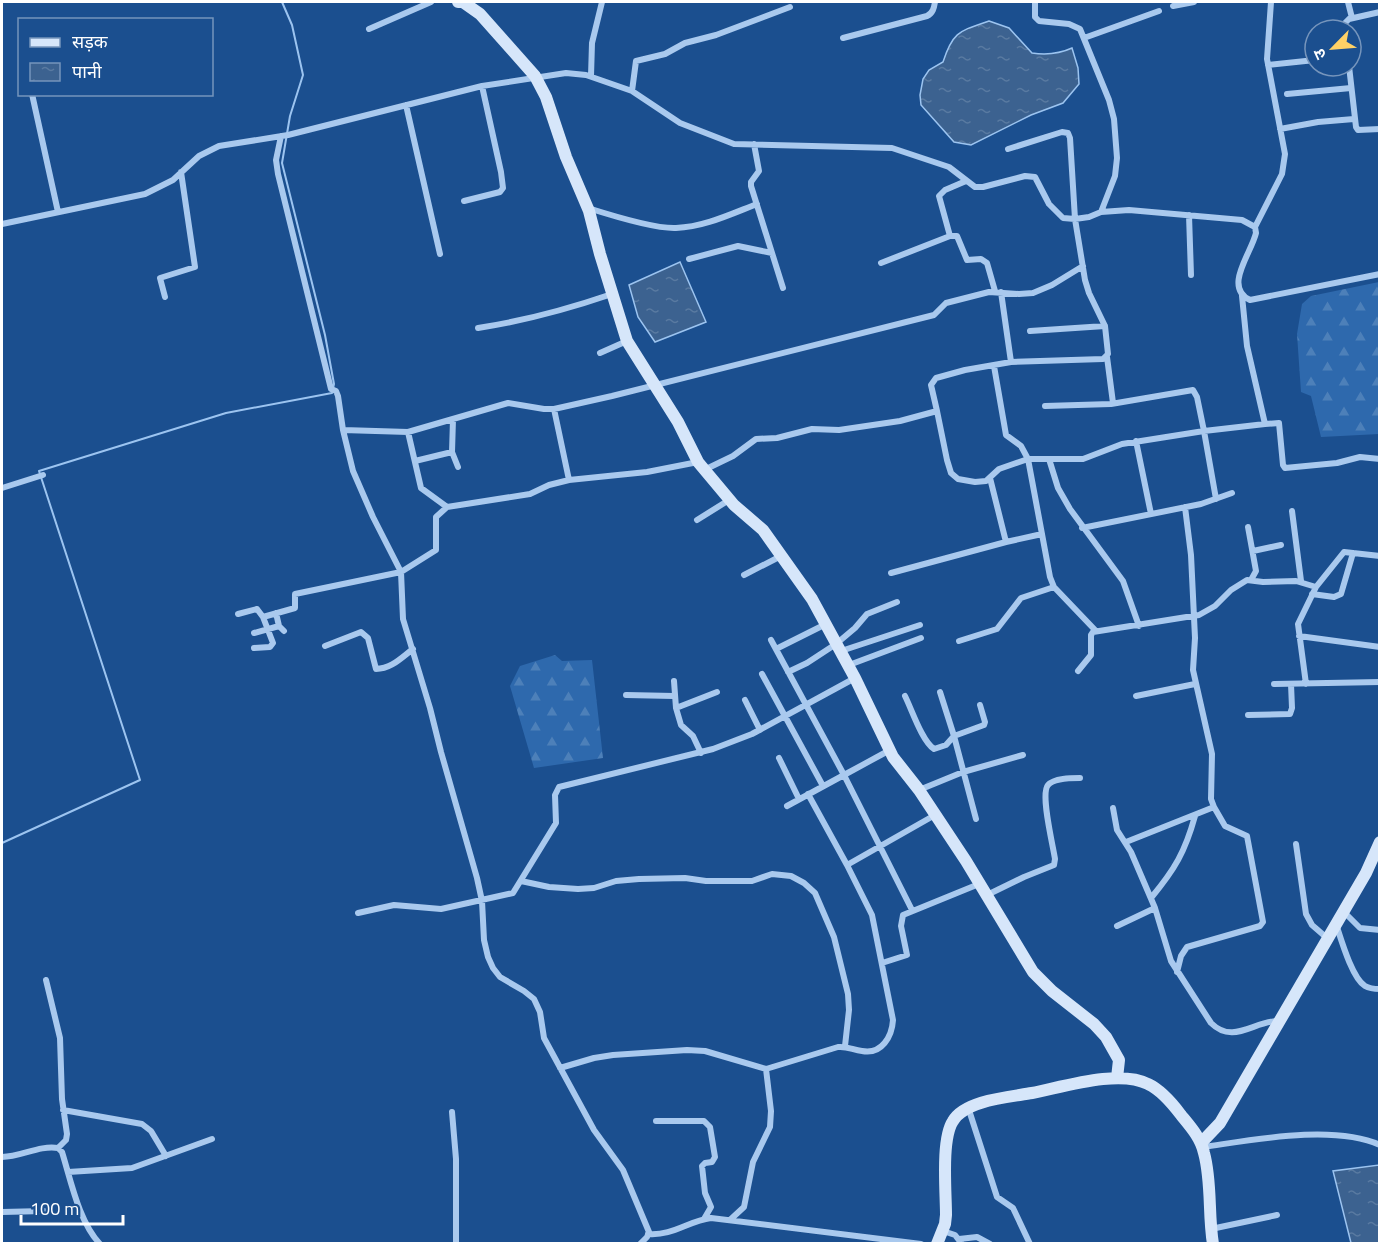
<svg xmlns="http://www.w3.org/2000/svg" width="1381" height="1245" viewBox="0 0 1381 1245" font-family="'Titillium Web','Noto Sans Devanagari',sans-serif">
  <defs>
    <pattern id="forest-firs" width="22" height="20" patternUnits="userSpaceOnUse" patternTransform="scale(1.5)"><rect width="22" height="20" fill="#2e69ad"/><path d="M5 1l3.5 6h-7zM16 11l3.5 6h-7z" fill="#4d80b9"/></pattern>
    <pattern id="water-ripples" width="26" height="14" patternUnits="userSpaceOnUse" patternTransform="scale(1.5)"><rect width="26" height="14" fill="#3c6290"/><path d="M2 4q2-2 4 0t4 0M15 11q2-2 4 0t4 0" fill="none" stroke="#597aa1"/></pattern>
  </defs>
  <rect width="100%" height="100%" fill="#1b4f8f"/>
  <path fill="url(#forest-firs)" d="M 1379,282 L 1379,434 L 1321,437 L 1311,396 L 1301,392 L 1297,334 L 1302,304 L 1311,296 Z
    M 555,655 L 562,661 L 592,660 L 603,758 L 534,768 L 510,686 L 520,666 Z"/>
  <path fill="url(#water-ripples)" stroke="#9cc4f0" stroke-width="1.5" d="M 989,21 L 1009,28 L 1032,53 C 1046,55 1059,54 1072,48 L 1078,68 L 1079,84 L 1063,103 L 1031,115 L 971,145 L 954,142 L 921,105 L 920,95 L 923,79 L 929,70 L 943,62 C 953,31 960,31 989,21 Z
    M 680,262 L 706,322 L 655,342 L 638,317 L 629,285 Z
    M 1379,1165 L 1379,1243 L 1351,1243 L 1333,1171 Z"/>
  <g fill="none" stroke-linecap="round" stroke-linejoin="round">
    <path stroke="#9cc4f0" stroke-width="2" d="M 2,843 L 140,780 L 39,471 L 226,413 L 332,393 L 334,384 L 325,335 L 282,163 L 290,116 L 303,75 L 292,25 L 282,2"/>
    <path stroke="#a9c9ee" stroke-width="6" d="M 1035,2 L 1035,17 L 1039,21 L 1069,24 L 1080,29 L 1109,100 L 1114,119 L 1117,158 L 1115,176 L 1101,212
      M 1348,2 L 1352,18
      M 1173,6 L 1194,2
      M 369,29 L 431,2
      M 1346,30 L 1345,23 L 1349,19 L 1380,12
      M 843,38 L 927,16 C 933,13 934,8 935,2
      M 1084,38 L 1159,11
      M 1268,65 L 1315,60
      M 1349,66 L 1356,127 L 1358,130 L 1380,129
      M 591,76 L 592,43 L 602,2
      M 632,91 L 636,61 L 665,54 L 685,43 L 716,35 L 790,7
      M 32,94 L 58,212
      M 1287,94 L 1351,88
      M 406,105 L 440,254
      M 1280,129 L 1318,122 L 1354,119
      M 281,136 L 276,160 L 278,174 L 331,389 L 336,391 L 338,396 L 343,430 L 353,471 L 373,517 L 401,572 L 403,619 L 430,708 L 441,752 L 477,878 L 482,901 L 484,940 L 488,957 L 493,968 L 500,977 L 524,991 L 534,999 L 540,1012 L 544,1038 L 594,1130 L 623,1170 L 649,1232 L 647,1237 L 640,1244
      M 754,144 L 759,171 L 751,182 L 751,186 L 783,288
      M 464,201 L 500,192 L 503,188 L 501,172 L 482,86
      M 588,208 C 610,215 654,229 676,228 C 704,227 731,214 757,204
      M 1189,215 L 1191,275
      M 2,224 L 145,194 L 173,180 L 199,156 L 219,146 L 288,135 L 482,86 L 566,73 L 586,75 L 632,91 L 680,123 L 734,144 L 892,148 L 949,167 L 975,187 L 983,187 L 1025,176 L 1035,177 L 1049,204 L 1063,218 L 1075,219 L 1089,217 L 1101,212 L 1129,210 L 1242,220 L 1255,227 L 1256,233 C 1251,254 1223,287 1250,300 L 1380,274
      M 1255,227 L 1282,174 L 1285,154 L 1267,59 L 1271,2
      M 950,236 L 957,236 L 967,260 L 981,259 L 987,263 L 995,291
      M 689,259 L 738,246 L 772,253
      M 881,263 L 950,236 L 939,196 L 945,190 L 966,181
      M 1001,292 L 1011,362
      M 1242,296 L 1247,346 L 1265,424 L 1279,423 L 1283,465 L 1285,468 L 1337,463 L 1360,457 L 1380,459
      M 165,297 L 160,278 L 195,267 L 181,172
      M 478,328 C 524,321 568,309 612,294
      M 1030,331 L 1105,326
      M 600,353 L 627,341
      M 1107,357 L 1113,403
      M 1045,406 L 1111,404 L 1193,390 L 1197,397 L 1204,431 L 1265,424
      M 554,409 L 569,480
      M 937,411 L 947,460 L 951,473 L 958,479 L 975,482 L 986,481 L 999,469 L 1028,459 L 1021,446 L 1006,435 L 994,366
      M 453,419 L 452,452 L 458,467
      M 343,430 L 408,432 L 508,403 L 544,409 L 554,409 L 612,396 L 934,315 L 946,303 L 989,292 L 1019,294 L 1033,293 L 1052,285 L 1083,266
      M 408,432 L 421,488 L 447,507
      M 1136,441 L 1151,514
      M 1049,459 L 1058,488 L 1070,509 L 1123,581 L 1139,626
      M 415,461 L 452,452
      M 704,470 L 733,456 L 756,439 L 777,438 L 812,429 L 839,430 L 900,421 L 937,411 L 931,385 L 936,378 L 965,370 L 1011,362 L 1103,359 L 1108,354 L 1105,326 L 1089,293 L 1085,280 L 1075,219 L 1070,138 L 1068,133 L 1062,132 L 1008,149
      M 990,478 L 1006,542 L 1042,534
      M 2,488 L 43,475
      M 1292,511 L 1301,581
      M 697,520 L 729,500
      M 1248,527 L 1256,571 L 1251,580
      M 1082,528 L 1201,504 L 1232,493
      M 1253,551 L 1281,545
      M 891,573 L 1006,542
      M 744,575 L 781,556
      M 1054,587 L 1096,631
      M 1312,594 L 1334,597 L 1341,594 L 1353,553
      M 276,613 L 279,626 L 284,631
      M 238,614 L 257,609 L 263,617 L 295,608 L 295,594 L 401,572 L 436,550 L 436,517 L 447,507 L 530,494 L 549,485 L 569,480 L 647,472 L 698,462
      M 254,633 L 279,626
      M 1299,636 L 1380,647
      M 771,640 L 844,775 L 787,806
      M 959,641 L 997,629 L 1021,598 L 1054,587 L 1050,577 L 1028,459 L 1083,459 L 1122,444 L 1204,431 L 1216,499
      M 325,646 L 361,632 L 368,638 L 376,669 C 391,669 401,658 413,649
      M 254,648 L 270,647 L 273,643 L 263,617
      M 776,649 L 826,624
      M 841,651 L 920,625
      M 849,665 L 921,638
      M 1078,671 L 1091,655 L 1091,635 L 1093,632 L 1199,615 L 1215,606 L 1231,590 L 1247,580 L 1263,582 L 1296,581 L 1316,587
      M 788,672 L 807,663 L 836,644 L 855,628 L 867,614 L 897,602
      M 762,674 L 823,786
      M 674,681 L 676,708 L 681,725 L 693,736 L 701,753
      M 1274,684 L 1380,682
      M 1306,684 L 1298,624 L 1316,587 L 1344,552 L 1380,556
      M 940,692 L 954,736 L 976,819
      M 626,695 L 674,696
      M 905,696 C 912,710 922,741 934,749 L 946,745 L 954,736 L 984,725 L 985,722 L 980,705
      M 1136,696 L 1195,684
      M 745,700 L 760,730
      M 676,708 L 717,692
      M 1248,715 L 1290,714 L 1292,708 L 1291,684
      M 890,750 L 844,775 L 912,910
      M 779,758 L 799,799
      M 919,790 L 963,772 L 1023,755
      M 808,794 L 847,865 L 935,815
      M 1113,808 L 1117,830 L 1131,852 L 1155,908 L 1171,961 L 1211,1023 C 1233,1045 1254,1021 1278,1021
      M 1126,842 L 1214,807
      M 1296,844 L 1306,914 L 1312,925 L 1327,938
      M 521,881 L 549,887 L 578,889 L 594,888 L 616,881 L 639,879 L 685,878 L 706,881 L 752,881 L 772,874 L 791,876 L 804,883 L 815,893 L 834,937 L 848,994 L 849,1010 L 845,1046
      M 987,895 L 1024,877 L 1054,865 L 1055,859 C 1053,845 1040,794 1048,785 C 1054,778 1071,778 1080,778
      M 1151,898 C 1175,869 1185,852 1195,816
      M 1343,911 L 1360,928 L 1380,930
      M 358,913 L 394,905 L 441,909 L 513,893 L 556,823 L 555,795 L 559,787 L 713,749 L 752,734 L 855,678
      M 1336,924 C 1341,939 1352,978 1365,986 C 1370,989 1375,989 1380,989
      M 1117,926 L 1155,908
      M 882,963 L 907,955 L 901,926 L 903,915 L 979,884
      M 1177,972 L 1181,956 L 1187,947 L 1260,926 L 1263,922 L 1247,836 L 1225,826 L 1214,807 L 1211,799 L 1212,754 L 1193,670 L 1195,638 L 1191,555 L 1185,507
      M 46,980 L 60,1038 L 62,1099 L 67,1134 L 66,1140 L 58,1148
      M 560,1068 L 594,1058 L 613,1055 L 687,1050 L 705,1051 L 766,1069 L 838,1047 C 847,1046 853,1050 862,1051 C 882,1055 892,1036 893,1020 L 872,915 L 847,865
      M 968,1107 L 997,1197 L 1013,1208 L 1030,1244
      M 63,1110 L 142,1124 L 151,1131 L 166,1156
      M 452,1112 L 456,1159 L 456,1244
      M 656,1121 L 704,1121 L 710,1127 L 715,1157 L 712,1162 L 705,1163 L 702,1166 L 705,1193 L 711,1207 L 704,1219
      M 1203,1147 C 1253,1140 1333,1124 1380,1145
      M 2,1157 C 21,1157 39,1145 58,1148 L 62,1152 C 71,1181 79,1222 100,1244
      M 68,1172 L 132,1168 L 212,1139
      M 2,1212 L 44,1211
      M 731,1219 L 744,1207 L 753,1162 L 770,1127 L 771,1111 L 766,1069
      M 1211,1229 L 1277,1215
      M 943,1231 L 955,1235 L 962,1244
      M 648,1234 C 673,1236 688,1221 711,1218 L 921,1244
      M 959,1239 L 977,1237 L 990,1244"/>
    <path stroke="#d6e6fa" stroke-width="12" d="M 458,2 L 463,2 L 480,14 L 535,76 L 546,97 L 566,157 L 589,211 L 600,254 L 627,341 L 678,422 L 698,462 L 734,505 L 763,530 L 812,599 L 855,678 L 893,757 L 919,790 L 966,861 L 1033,972 L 1052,991 L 1094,1024 L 1106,1037 L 1119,1060 L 1117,1078
      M 1201,1143 L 1220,1123 L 1366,873 L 1380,842
      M 937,1244 L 945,1224 L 946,1215 C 946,1192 941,1139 953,1121 C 965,1100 1010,1097 1032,1093 C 1063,1087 1119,1069 1148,1084 C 1161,1090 1172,1103 1181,1115 C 1190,1126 1201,1138 1204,1153 C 1212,1182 1208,1214 1213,1244"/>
  </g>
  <rect width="1381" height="1245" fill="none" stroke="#ffffff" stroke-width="6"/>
  <rect x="18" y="18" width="195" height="78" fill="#1b4f8f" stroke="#7695bc" stroke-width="1.5"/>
  <rect x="30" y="38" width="30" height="9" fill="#d6e6fa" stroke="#7695bc" stroke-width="1.5"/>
  <text x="72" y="48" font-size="18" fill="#ffffff">सड़क</text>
  <rect x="30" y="63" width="30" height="18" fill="url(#water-ripples)" stroke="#7695bc" stroke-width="1.5"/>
  <text x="72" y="78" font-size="18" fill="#ffffff">पानी</text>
  <g transform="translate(1333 48) rotate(245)"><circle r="28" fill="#1b4f8f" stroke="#7695bc" stroke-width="1.5"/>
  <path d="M0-4.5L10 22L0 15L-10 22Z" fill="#ffd166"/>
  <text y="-9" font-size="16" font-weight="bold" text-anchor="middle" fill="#ffffff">उ</text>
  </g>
  <path d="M21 1215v9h102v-9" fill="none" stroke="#ffffff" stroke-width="3"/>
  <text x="30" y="1215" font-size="18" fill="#ffffff" stroke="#1b4f8f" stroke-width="4.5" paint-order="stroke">100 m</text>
</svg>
